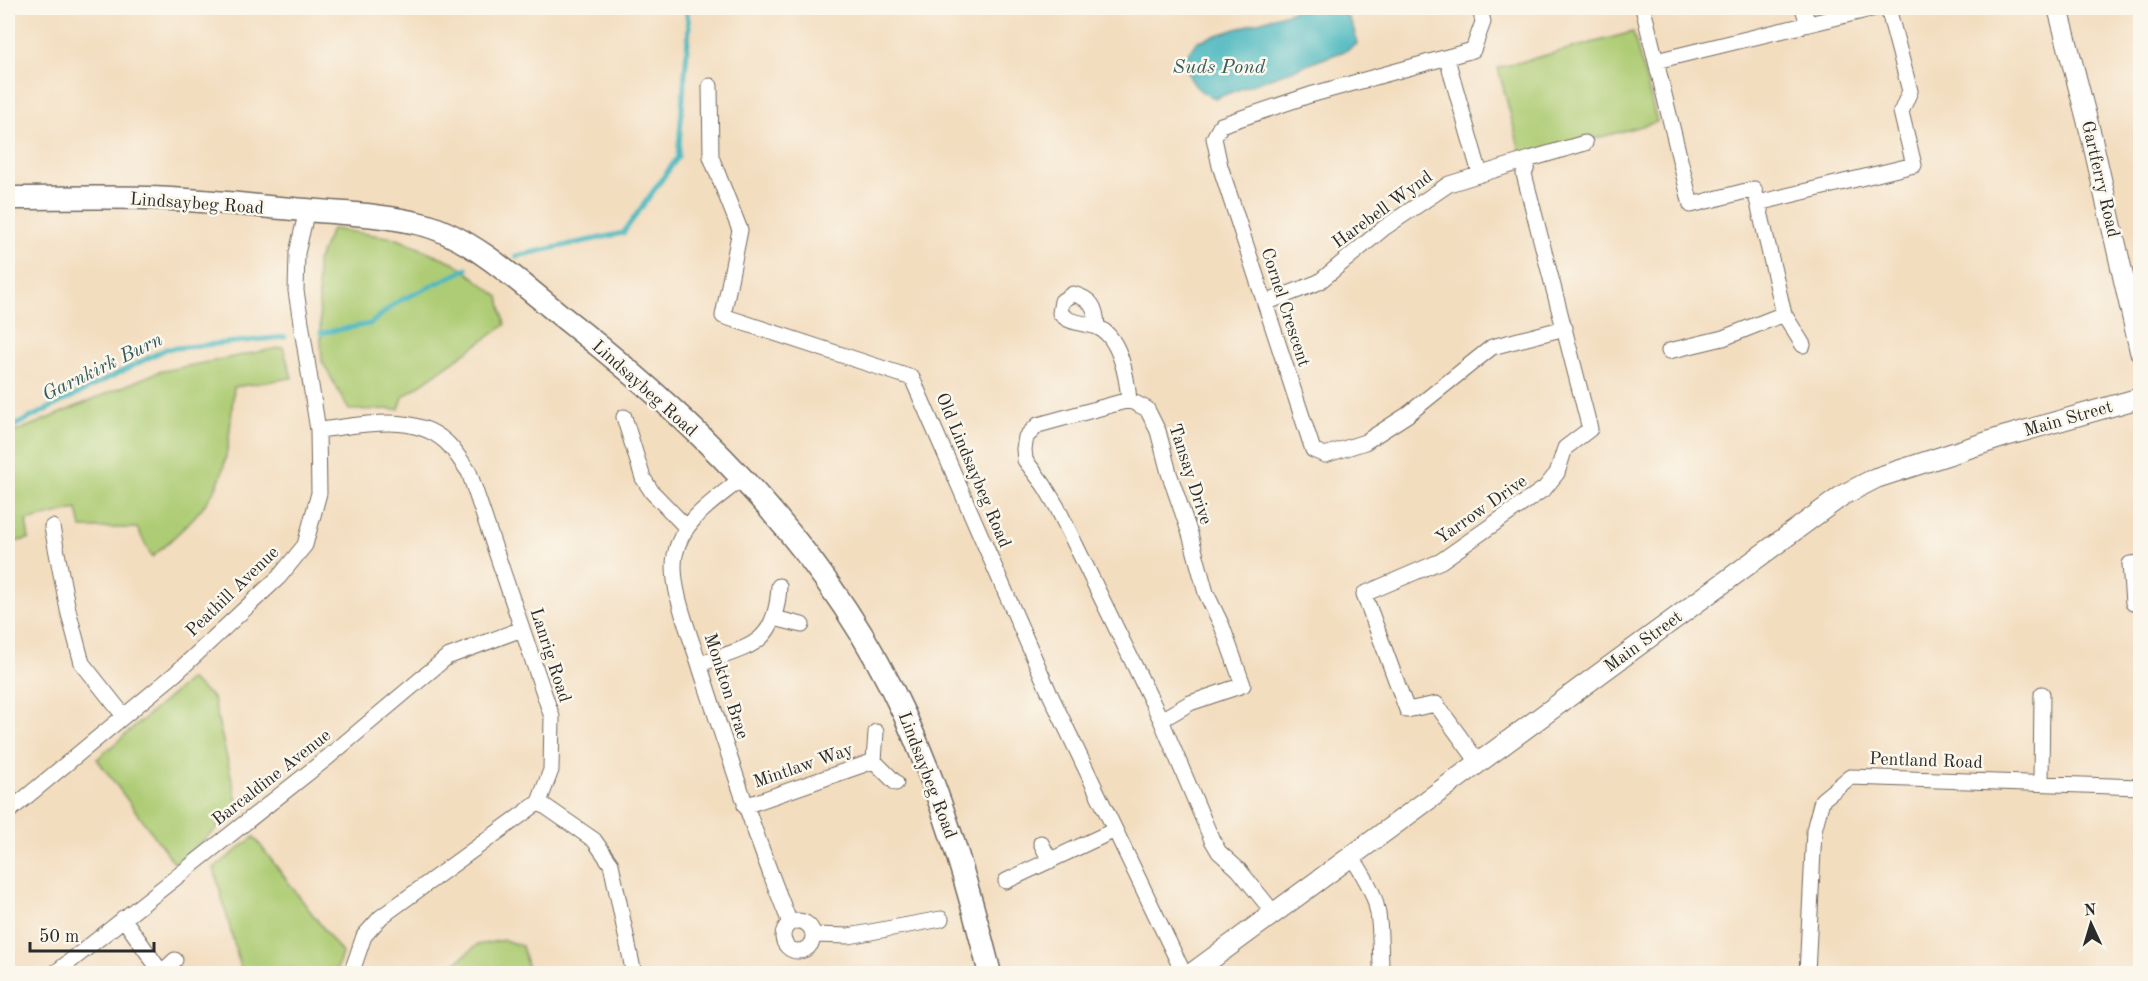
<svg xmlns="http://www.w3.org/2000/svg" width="2148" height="981" viewBox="0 0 2148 981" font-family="'Old Standard TT',serif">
  <rect width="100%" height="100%" fill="#fbf7ec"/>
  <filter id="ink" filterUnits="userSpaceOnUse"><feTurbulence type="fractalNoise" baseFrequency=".0167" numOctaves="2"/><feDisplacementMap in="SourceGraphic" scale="12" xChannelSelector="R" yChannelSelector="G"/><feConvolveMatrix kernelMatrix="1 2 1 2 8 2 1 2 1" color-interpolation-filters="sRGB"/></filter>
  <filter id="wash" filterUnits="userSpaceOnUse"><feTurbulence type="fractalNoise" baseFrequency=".008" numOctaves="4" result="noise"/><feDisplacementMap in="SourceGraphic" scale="24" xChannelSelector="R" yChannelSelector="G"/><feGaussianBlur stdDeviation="1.35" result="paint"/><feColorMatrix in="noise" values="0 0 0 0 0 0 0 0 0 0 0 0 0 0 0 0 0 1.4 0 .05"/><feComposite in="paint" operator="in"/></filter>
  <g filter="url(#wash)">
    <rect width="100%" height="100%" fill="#f3ddbf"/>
    <path fill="#aecc74" stroke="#6c7c50" stroke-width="1.5" d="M 1633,32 L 1657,122 L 1522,158 L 1498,68 Z
      M 332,229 L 395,238 L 455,263 L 499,297 L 505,325 L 403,397 L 399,409 L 349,410 L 322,361 L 317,262 Z
      M 283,347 L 292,378 L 234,387 C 231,416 230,445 222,473 C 213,504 175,537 152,557 L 137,528 L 81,528 L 77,509 L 26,521 L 29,539 L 8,543 L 8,435 L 158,372 Z
      M 190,679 L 213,698 L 239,810 L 175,864 L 97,759 Z
      M 254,837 L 342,953 L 336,973 L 242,973 L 214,868 Z
      M 504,940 L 522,946 L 529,973 L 444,973 L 477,945 Z"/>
    <path fill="#48b7bf" stroke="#3a7175" stroke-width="1.5" d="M 1303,8 C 1336,7 1352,6 1357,44 L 1347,50 L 1216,98 C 1195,93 1188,77 1183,59 L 1198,41 Z"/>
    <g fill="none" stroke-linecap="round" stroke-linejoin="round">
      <path stroke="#48b7bf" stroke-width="5" d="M 516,256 L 623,233 L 678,157 L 689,27 L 686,8
        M 321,333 L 370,324 L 397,302 L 467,269
        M 8,429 L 166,349 L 285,337"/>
    </g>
  </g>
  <g filter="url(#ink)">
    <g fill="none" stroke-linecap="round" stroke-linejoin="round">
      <defs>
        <path id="minor" d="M 1480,8 L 1483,22 L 1473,50 L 1310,95 L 1221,125 L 1214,138 L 1220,166 L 1313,450 L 1325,455 L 1365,442 L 1407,415 L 1492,347 L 1565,328
          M 1643,8 L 1691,205 L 1754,189 L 1758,203
          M 1803,8 L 1808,24
          M 1447,59 L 1480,174
          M 1656,61 L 1875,8
          M 710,86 L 711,157 L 740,230 L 723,316 L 912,378 L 1049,692 L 1184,974
          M 1265,303 L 1319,282 L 1384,228 L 1449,184 L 1530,159
          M 1097,326 C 1096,307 1092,299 1073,294 L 1062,301 L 1060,313 C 1070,324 1081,322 1094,326 C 1120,333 1127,378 1129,400
          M 1803,345 L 1784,314 L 1758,203 L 1914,165 L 1901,112 L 1910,91 L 1888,8
          M 1669,351 L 1723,338 L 1784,314
          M 624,417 L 643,478 L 652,492 L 686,527
          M 318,430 C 359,426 418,410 450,446 C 457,454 463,464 469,472 L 552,717 L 551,770 L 539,802 L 381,917 L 364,936 L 351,974
          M 742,478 C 716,500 682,519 675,555 C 669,587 692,639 701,670 C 729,756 756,840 790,923
          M 52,527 L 68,610 L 82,663 L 124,716
          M 2133,603 L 2130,564 L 2140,563
          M 774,618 L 802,625
          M 700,664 C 749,646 776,646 779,586
          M 1161,720 L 1057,507 L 1044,485 L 1025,460 L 1024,449 L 1026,437 L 1038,425 L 1129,400 L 1147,409 L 1158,431 L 1169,473 L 1190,534 L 1206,593 L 1222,626 L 1243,685 L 1190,703 L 1161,720 L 1212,840 L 1219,852 L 1239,870 L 1273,912
          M 874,761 L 896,783
          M 1478,762 L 1436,704 L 1407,710 L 1364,594 L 1441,561 L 1545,488 L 1557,473 L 1565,448 L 1590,429 L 1524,174 L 1530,159 L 1585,143
          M 2041,783 L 2042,694
          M 539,802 L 594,840 L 611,864 L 634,974
          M 745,806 L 874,761 L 876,732
          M 8,812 L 175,674 L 279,577 L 305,545 L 319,493 L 318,430 L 296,291 L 297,253 L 307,210
          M 1041,843 L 1050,861
          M 1351,856 C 1382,901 1379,913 1381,965
          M 1006,881 L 1115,830
          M 123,918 L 161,972
          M783 936a15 15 0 1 1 30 0a15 15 0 1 1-30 0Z
          M 813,935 L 849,936 L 941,919
          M 54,974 L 327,758 L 447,657 L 522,629
          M 160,974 L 175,960
          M 1807,974 L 1814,830 L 1822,800 L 1850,777 L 2140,787"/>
        <path id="tertiary" d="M 2058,8 L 2092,139 L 2140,351
          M 1191,974 L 1843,495 L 1876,478 L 2006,436 L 2140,398"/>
        <path id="secondary" d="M 8,198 C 54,198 101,197 147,198 C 196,199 245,205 293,209 C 336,213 383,214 425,225 C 478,240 531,293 574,326 C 709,432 833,558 905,716 C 943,799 968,885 990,974"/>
      </defs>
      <use href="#minor" stroke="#71695f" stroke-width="17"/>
      <use href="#tertiary" stroke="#71695f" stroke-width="22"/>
      <use href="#secondary" stroke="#71695f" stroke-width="25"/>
      <use href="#minor" stroke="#fff" stroke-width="15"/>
      <use href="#tertiary" stroke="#fff" stroke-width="20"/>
      <use href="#secondary" stroke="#fff" stroke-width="22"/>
    </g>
  </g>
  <g text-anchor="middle" stroke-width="5" stroke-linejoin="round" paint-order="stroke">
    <g font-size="18" fill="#2b2b2b" stroke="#fbf7ec">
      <text transform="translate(2101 179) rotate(77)" y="6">Gartferry Road</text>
      <text transform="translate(197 203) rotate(4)" y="6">Lindsaybeg Road</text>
      <text transform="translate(1382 209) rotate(-36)" y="6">Harebell Wynd</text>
      <text transform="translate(1286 307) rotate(72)" y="6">Cornel Crescent</text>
      <text transform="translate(645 388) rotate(42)" y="6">Lindsaybeg Road</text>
      <text transform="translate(2068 418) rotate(-16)" y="6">Main Street</text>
      <text transform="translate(974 470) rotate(67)" y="6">Old Lindsaybeg Road</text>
      <text transform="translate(1191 474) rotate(72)" y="6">Tansay Drive</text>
      <text transform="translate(1481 509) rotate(-35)" y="6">Yarrow Drive</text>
      <text transform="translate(232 591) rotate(-44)" y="6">Peathill Avenue</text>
      <text transform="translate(1643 641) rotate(-36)" y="6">Main Street</text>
      <text transform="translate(551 655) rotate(72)" y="6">Lanrig Road</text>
      <text transform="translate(727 686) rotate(72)" y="6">Monkton Brae</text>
      <text transform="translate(1926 760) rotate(2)" y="6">Pentland Road</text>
      <text transform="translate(803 765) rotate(-19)" y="6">Mintlaw Way</text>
      <text transform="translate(928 775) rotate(69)" y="6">Lindsaybeg Road</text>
      <text transform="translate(271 777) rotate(-38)" y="6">Barcaldine Avenue</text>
    </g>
    <g font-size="20" font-style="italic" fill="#355c5f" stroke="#fbf7ec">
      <text x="1219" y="73">Suds Pond</text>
      <text transform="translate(102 366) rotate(-26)" y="7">Garnkirk Burn</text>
    </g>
  </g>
  <rect width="2148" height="981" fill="none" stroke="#fbf7ec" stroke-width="30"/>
  <g transform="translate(2091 924) rotate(356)" stroke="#fbf7ec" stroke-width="4.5" paint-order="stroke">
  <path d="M0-4.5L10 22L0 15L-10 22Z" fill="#2b2b2b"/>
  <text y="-9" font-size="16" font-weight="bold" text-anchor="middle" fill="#2b2b2b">N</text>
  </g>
  <path d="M30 942v9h124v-9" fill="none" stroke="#2b2b2b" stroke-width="3"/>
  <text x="39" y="942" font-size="18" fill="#2b2b2b" stroke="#fbf7ec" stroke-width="4.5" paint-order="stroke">50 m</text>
</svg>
